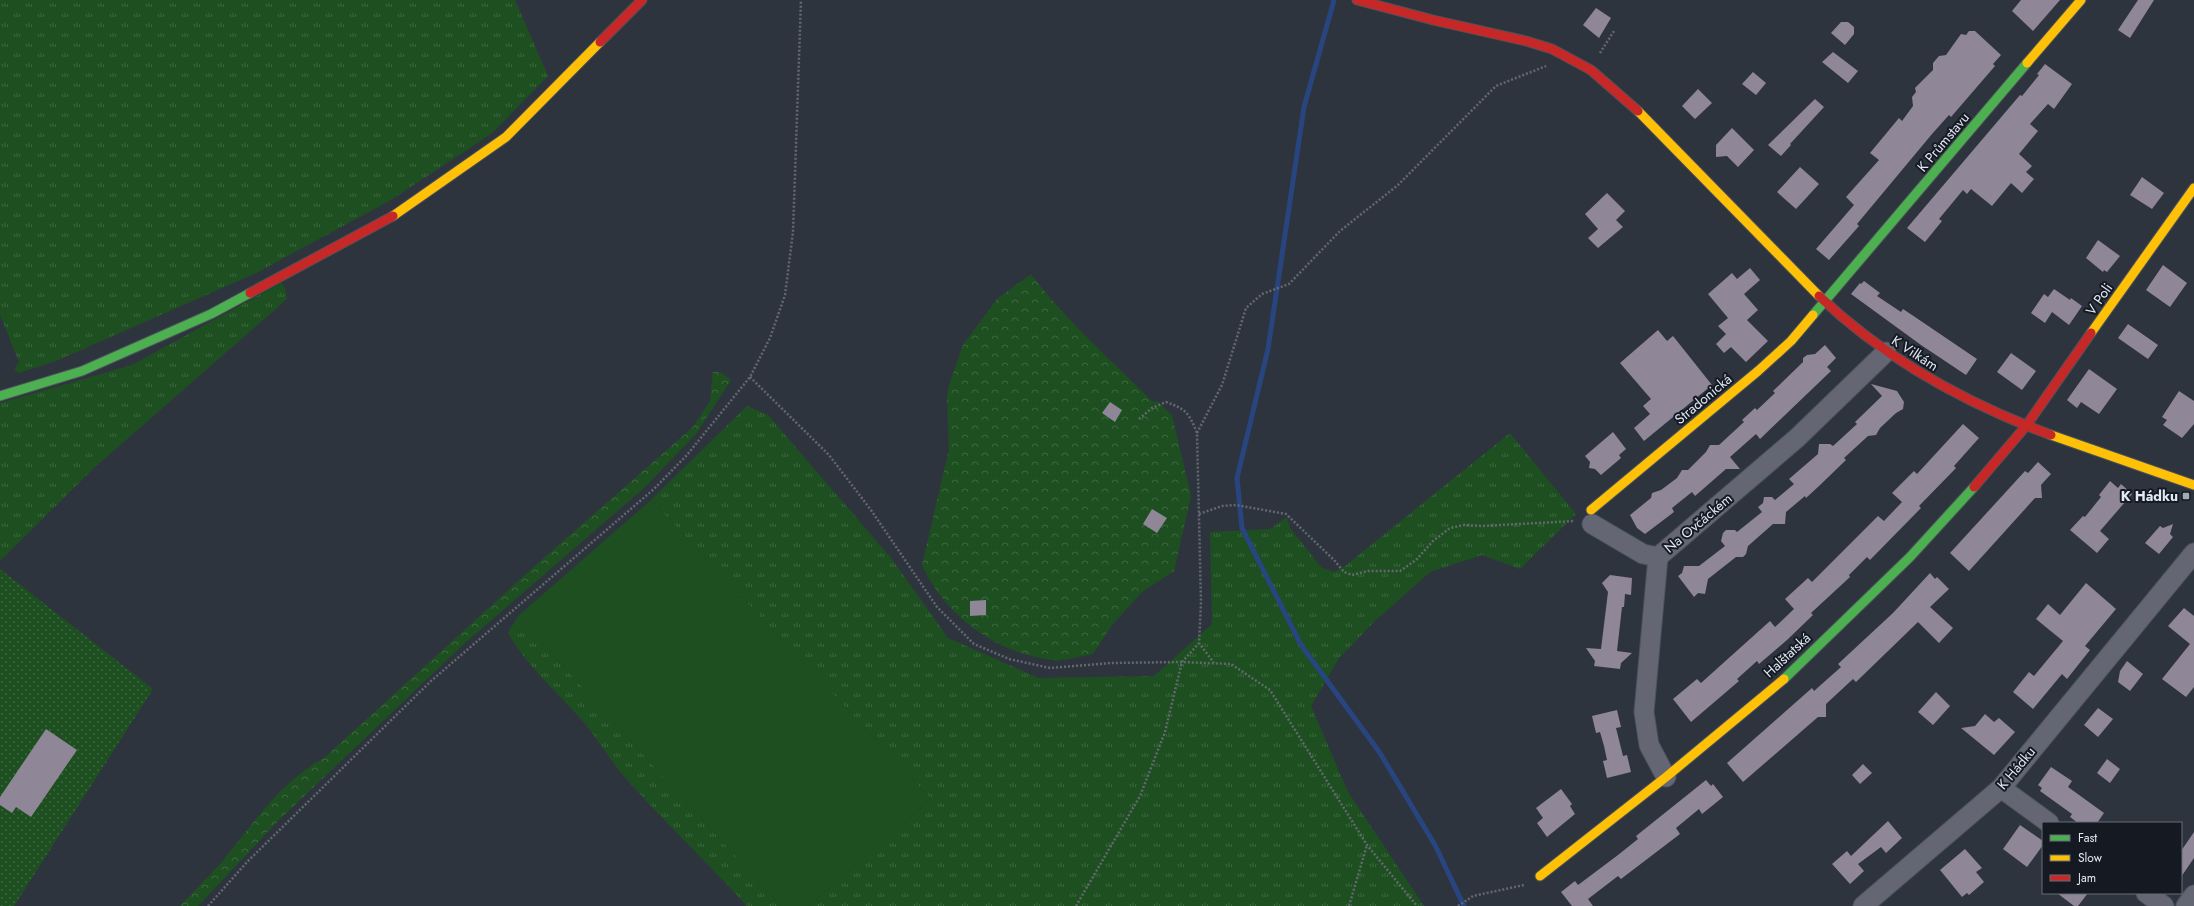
<svg xmlns="http://www.w3.org/2000/svg" width="2194" height="906" viewBox="0 0 2194 906" font-family="Jost,sans-serif">
  <defs>
    <pattern id="grass-tufts" width="24" height="20" patternUnits="userSpaceOnUse"><rect width="24" height="20" fill="#1e4f20"/><path d="M3 7l-1-3M5 7V3M7 7l1-3M15 17l-1-3M17 17v-4M19 17l1-3" fill="none" stroke="#3e6841"/></pattern>
    <pattern id="forest-crowns" width="20" height="18" patternUnits="userSpaceOnUse"><rect width="20" height="18" fill="#1e4f20"/><path d="M2 6a3 3 0 1 1 6 0M12 15a3 3 0 1 1 6 0" fill="none" stroke="#3e6841"/></pattern>
    <pattern id="park-dots" width="8" height="8" patternUnits="userSpaceOnUse"><rect width="8" height="8" fill="#1e4f20"/><path d="M2 2h.1M6 6h.1" fill="none" stroke="#3e6841" stroke-width="1.8" stroke-linecap="round"/></pattern>
  </defs>
  <rect width="100%" height="100%" fill="#2e343e"/>
  <path fill="url(#grass-tufts)" d="M 0,0 L 515,0 L 548,76 L 491,134 L 391,200 L 258,272 L 56,361 L 19,373 L 14,370 L 19,362 L 0,315 Z
    M 281,283 L 285,288 L 287,299 L 94,468 L 0,561 L 0,403 L 132,365 Z
    M 747,406 L 768,415 L 891,558 L 948,638 L 1039,678 L 1154,676 L 1212,624 L 1210,532 L 1270,529 L 1287,517 L 1290,528 L 1322,568 L 1335,572 L 1345,566 L 1510,433 L 1576,514 L 1520,569 L 1482,555 L 1430,572 L 1376,620 L 1339,658 L 1311,706 L 1348,792 L 1424,906 L 809,906 L 931,799 L 651,500 Z
    M 518,616 L 781,906 L 747,906 C 706,861 662,820 622,774 C 609,758 599,741 586,725 C 560,694 528,668 508,633 Z"/>
  <path fill="url(#forest-crowns)" d="M 1031,274 C 1066,321 1112,361 1153,402 L 1157,401 L 1172,415 L 1191,496 L 1174,571 L 1142,592 L 1112,625 L 1093,654 C 1081,656 1065,661 1053,660 C 997,654 944,615 922,565 L 949,449 L 947,398 L 949,385 L 963,345 L 997,299 Z
    M 713,372 L 720,372 L 731,380 L 696,434 L 644,488 L 465,643 L 279,820 L 198,906 L 180,906 C 193,892 207,878 220,864 C 252,825 280,782 325,757 L 538,563 L 693,427 L 710,401 Z"/>
  <path fill="url(#park-dots)" d="M 0,569 L 153,689 L 14,906 L 0,906 Z"/>
  <path fill="#1e4f20" d="M 651,500 L 931,799 L 809,906 L 781,906 L 518,616 Z"/>
  <g fill="none" stroke-linecap="round" stroke-linejoin="round">
    <path stroke="#294580" stroke-width="5" d="M 1334,0 L 1304,107 L 1268,349 L 1237,478 L 1242,528 L 1301,645 L 1380,753 L 1435,845 L 1464,906"/>
  </g>
  <path fill="#8f8698" d="M 2021,0 L 2060,0 L 2033,31 L 2012,11 Z
    M 2138,0 L 2154,0 L 2130,38 L 2118,30 Z
    M 1596,8 L 1611,18 L 1599,38 L 1583,25 Z
    M 1841,22 L 1848,22 L 1854,27 L 1854,34 L 1845,45 L 1831,33 Z
    M 1969,31 L 1975,31 L 2001,55 L 1993,64 L 1995,66 L 1951,117 L 1949,115 L 1932,134 L 1857,224 L 1859,226 L 1829,260 L 1816,249 L 1854,205 L 1846,197 L 1879,160 L 1870,153 L 1899,118 L 1902,121 L 1913,106 L 1912,97 L 1916,92 L 1915,88 L 1933,70 L 1933,63 L 1939,56 L 1946,55 L 1961,34 L 1966,35 Z
    M 1833,52 L 1858,71 L 1848,83 L 1822,62 Z
    M 2045,64 L 2072,84 L 2054,109 L 2048,104 L 2030,124 L 2038,131 L 2019,154 L 2032,166 L 2026,172 L 2034,179 L 2022,193 L 2011,183 L 1992,206 L 1971,189 L 1967,194 L 1963,190 L 1939,219 L 1942,221 L 1925,242 L 1907,228 L 2020,95 L 2022,96 L 2039,75 L 2037,74 Z
    M 1753,72 L 1766,83 L 1756,95 L 1742,84 Z
    M 1698,89 L 1712,103 L 1695,119 L 1682,106 Z
    M 1815,99 L 1824,107 L 1790,144 L 1791,145 L 1781,156 L 1768,145 Z
    M 1732,128 L 1754,150 L 1738,167 L 1727,156 L 1716,157 L 1716,145 Z
    M 1800,167 L 1819,184 L 1796,209 L 1777,192 Z
    M 2142,177 L 2164,193 L 2152,209 L 2130,195 Z
    M 1607,193 L 1625,211 L 1616,220 L 1623,227 L 1598,248 L 1588,238 L 1598,229 L 1585,214 Z
    M 2098,240 L 2120,256 L 2107,272 L 2104,270 L 2103,272 L 2086,258 Z
    M 2163,265 L 2187,283 L 2170,307 L 2146,290 Z
    M 1750,268 L 1760,280 L 1744,294 L 1758,310 L 1747,320 L 1768,341 L 1746,362 L 1731,347 L 1724,353 L 1716,344 L 1726,334 L 1718,326 L 1728,318 L 1708,294 L 1732,273 L 1737,279 Z
    M 1864,281 L 1880,293 L 1877,296 L 1901,312 L 1903,309 L 1915,317 L 1977,359 L 1966,375 L 1921,345 L 1851,294 L 1860,283 L 1861,284 Z
    M 2054,289 L 2070,300 L 2071,298 L 2082,306 L 2069,325 L 2052,312 L 2045,323 L 2031,313 L 2044,294 L 2048,297 Z
    M 2128,324 L 2158,345 L 2148,359 L 2118,338 Z
    M 1658,330 L 1667,341 L 1673,336 L 1712,385 L 1644,441 L 1634,428 L 1650,414 L 1643,406 L 1651,399 L 1620,363 Z
    M 1825,345 L 1836,358 L 1827,367 L 1831,371 L 1760,439 L 1756,434 L 1730,457 L 1740,469 L 1726,469 L 1695,496 L 1692,492 L 1672,508 L 1674,512 L 1645,534 L 1637,528 L 1630,515 L 1651,498 L 1652,493 L 1661,490 L 1677,478 L 1682,470 L 1688,470 L 1706,452 L 1710,445 L 1719,445 L 1744,422 L 1742,420 L 1755,408 L 1757,410 L 1775,393 L 1773,391 L 1803,362 L 1803,358 L 1807,355 L 1815,354 Z
    M 2011,353 L 2036,371 L 2022,390 L 1997,372 Z
    M 2089,369 L 2117,389 L 2099,414 L 2081,402 L 2077,408 L 2067,400 Z
    M 1871,384 L 1897,391 L 1904,402 L 1903,409 L 1896,413 L 1880,428 L 1876,435 L 1868,436 L 1844,458 L 1846,460 L 1819,486 L 1806,498 L 1805,496 L 1786,512 L 1785,524 L 1773,524 L 1748,546 L 1746,554 L 1743,557 L 1736,557 L 1708,579 L 1705,594 L 1698,593 L 1694,597 L 1678,576 L 1682,573 L 1684,566 L 1699,566 L 1725,546 L 1721,541 L 1723,533 L 1726,530 L 1735,530 L 1737,532 L 1762,512 L 1758,507 L 1763,503 L 1764,497 L 1772,497 L 1775,500 L 1794,484 L 1789,479 L 1818,454 L 1819,444 L 1830,444 L 1833,446 L 1857,424 L 1855,422 L 1882,396 Z
    M 2179,391 L 2194,401 L 2194,424 L 2182,438 L 2163,425 L 2167,420 L 2162,417 Z
    M 1110,402 L 1122,410 L 1115,422 L 1102,413 Z
    M 1963,424 L 1979,438 L 1954,466 L 1956,468 L 1919,506 L 1921,508 L 1870,560 L 1867,557 L 1849,575 L 1850,577 L 1811,613 L 1813,615 L 1787,640 L 1759,664 L 1757,661 L 1737,679 L 1739,681 L 1691,722 L 1673,699 L 1697,679 L 1701,683 L 1770,621 L 1775,627 L 1794,609 L 1785,599 L 1808,578 L 1812,582 L 1878,516 L 1884,521 L 1902,502 L 1892,493 L 1914,471 L 1917,474 Z
    M 1613,432 L 1626,449 L 1619,455 L 1621,458 L 1601,475 L 1595,469 L 1589,468 L 1590,462 L 1585,456 Z
    M 2038,462 L 2051,474 L 2041,485 L 2042,498 L 2035,498 L 1969,571 L 1950,553 L 2025,471 L 2028,473 Z
    M 2110,481 L 2118,488 L 2121,484 L 2132,494 L 2100,531 L 2109,539 L 2097,553 L 2070,530 L 2083,516 L 2085,517 L 2101,497 L 2099,495 Z
    M 1152,509 L 1167,518 L 1157,533 L 1143,524 Z
    M 2173,524 L 2170,534 L 2173,537 L 2159,554 L 2145,543 L 2160,526 L 2163,528 Z
    M 1930,573 L 1935,579 L 1937,577 L 1949,589 L 1930,607 L 1953,628 L 1939,643 L 1918,622 L 1856,682 L 1853,679 L 1826,704 L 1826,717 L 1818,717 L 1743,782 L 1727,763 L 1812,688 L 1814,691 L 1841,667 L 1838,664 L 1893,613 Z
    M 1610,575 L 1632,578 L 1631,595 L 1625,594 L 1624,607 L 1622,607 L 1617,651 L 1632,653 L 1621,663 L 1620,669 L 1594,666 L 1595,661 L 1586,648 L 1601,649 L 1608,592 L 1602,583 Z
    M 2086,583 L 2116,609 L 2085,646 L 2090,650 L 2067,679 L 2062,674 L 2033,709 L 2013,692 L 2029,672 L 2034,676 L 2063,641 L 2036,619 L 2048,604 L 2060,615 Z
    M 986,600 L 986,615 L 970,616 L 970,601 Z
    M 2184,608 L 2194,616 L 2194,687 L 2186,697 L 2162,679 L 2190,644 L 2168,626 Z
    M 2127,661 L 2143,674 L 2130,691 L 2118,682 L 2120,671 Z
    M 1936,692 L 1950,706 L 1933,725 L 1918,712 Z
    M 2098,708 L 2113,719 L 2098,737 L 2084,725 Z
    M 1617,710 L 1621,727 L 1616,728 L 1623,756 L 1627,755 L 1631,772 L 1607,778 L 1603,761 L 1607,760 L 1604,746 L 1600,732 L 1596,733 L 1592,716 Z
    M 1985,714 L 1994,722 L 1999,718 L 2015,732 L 1994,755 L 1961,728 L 1975,726 Z
    M 46,729 L 77,750 L 31,817 L 16,807 L 12,813 L 0,805 L 0,797 Z
    M 2107,759 L 2120,769 L 2110,783 L 2097,773 Z
    M 1863,764 L 1872,773 L 1860,784 L 1852,775 Z
    M 2051,767 L 2072,781 L 2068,787 L 2104,813 L 2097,823 L 2078,823 L 2070,817 L 2072,814 L 2040,791 L 2042,788 L 2038,785 Z
    M 1706,780 L 1711,786 L 1713,784 L 1723,797 L 1702,814 L 1699,809 L 1676,828 L 1680,834 L 1621,879 L 1618,876 L 1588,899 L 1593,906 L 1572,906 L 1561,892 L 1575,881 L 1578,885 L 1618,855 L 1638,839 L 1636,836 Z
    M 1561,789 L 1572,804 L 1570,806 L 1575,814 L 1547,837 L 1537,823 L 1543,818 L 1536,808 Z
    M 1888,821 L 1902,838 L 1886,853 L 1881,847 L 1858,864 L 1864,871 L 1850,884 L 1832,864 L 1847,851 L 1851,856 Z
    M 2020,825 L 2043,841 L 2043,845 L 2027,867 L 2003,849 Z
    M 2194,832 L 2194,858 L 2181,877 L 2181,851 Z
    M 1965,849 L 1982,868 L 1976,872 L 1984,882 L 1969,895 L 1967,893 L 1962,897 L 1940,870 Z
    M 2057,893 L 2088,893 L 2078,906 L 2074,906 Z"/>
  <g fill="none" stroke-linecap="round" stroke-linejoin="round">
    <defs>
      <path id="street" d="M 1592,524 L 1643,554 L 1658,557
        M 1666,777 L 1649,745 L 1644,712 L 1658,557 L 1797,438 L 1886,352
        M 2001,788 L 2049,823
        M 2146,893 L 2164,906
        M 1863,906 L 2001,788 L 2194,553
        M 2186,906 L 2194,895"/>
      <path id="fast" d="M 1813,315 L 2027,63
        M 0,396 L 82,371 L 211,314 L 250,293
        M 1784,679 L 1910,557 L 1974,487"/>
      <path id="slow" d="M 2027,63 L 2081,0
        M 1638,111 L 1819,296
        M 393,216 L 506,137 L 600,42
        M 2091,333 L 2194,188
        M 2051,435 L 2194,485
        M 1591,510 L 1758,371 L 1791,341 L 1813,315
        M 1540,876 L 1666,777 L 1784,679"/>
      <path id="jam" d="M 1357,0 L 1433,20 L 1526,41 L 1552,49 L 1591,70 L 1638,111
        M 600,42 L 642,0
        M 250,293 L 393,216
        M 1819,296 C 1886,360 1965,403 2051,435
        M 1974,487 L 2026,426 L 2091,333"/>
    </defs>
    <use href="#street" stroke="#4c525a" stroke-width="21"/>
    <use href="#fast" stroke="#4c525a" stroke-width="11"/>
    <use href="#slow" stroke="#4c525a" stroke-width="11"/>
    <use href="#jam" stroke="#4c525a" stroke-width="11"/>
    <path stroke="#646770" stroke-width="2.5" stroke-dasharray="2 2" stroke-linecap="butt" d="M 1600,53 L 1614,31
      M 750,377 L 829,455 L 871,510 L 937,607 L 974,644 L 1009,659 L 1050,668 L 1111,663 L 1182,662 L 1231,664 L 1270,690 L 1367,845 L 1417,906
      M 1139,419 L 1152,408 L 1166,402 C 1186,409 1189,413 1197,433 L 1201,603 L 1199,643 L 1214,663
      M 1197,433 L 1222,385 L 1246,308 L 1262,294 L 1289,284 L 1340,231 L 1398,185 L 1496,86 L 1546,66
      M 1199,514 L 1222,506 L 1236,505 L 1286,514 L 1334,560 L 1344,572 L 1352,575 L 1368,571 L 1400,571 L 1416,560 L 1433,541 L 1450,528 L 1464,525 L 1482,526 L 1575,521
      M 208,906 L 248,861 L 431,681 L 654,489 L 687,455 L 750,377 L 770,338 L 785,295 L 793,232 L 801,0
      M 1076,906 L 1140,796 L 1165,732 L 1182,662 L 1199,643
      M 1349,906 L 1367,845
      M 1458,906 L 1473,896 L 1524,885"/>
    <use href="#street" stroke="#646773" stroke-width="19"/>
    <use href="#fast" stroke="#4caf50" stroke-width="9"/>
    <use href="#slow" stroke="#ffc107" stroke-width="9"/>
    <use href="#jam" stroke="#c62828" stroke-width="9"/>
  </g>
  <rect fill="#a2aab5" stroke="#151a22" stroke-width="1.5" x="2182" y="492" width="8" height="8" rx="2"/>
  <g text-anchor="middle" stroke-width="4" stroke-linejoin="round" paint-order="stroke">
    <g font-size="14" fill="#e1e9f5" stroke="#151a22">
      <text transform="translate(1943 142) rotate(-50)" y="5">K Průmstavu</text>
      <text transform="translate(2099 299) rotate(-55)" y="5">V Poli</text>
      <text transform="translate(1915 353) rotate(33)" y="5">K Vilkám</text>
      <text transform="translate(1703 399) rotate(-40)" y="5">Stradonická</text>
      <text transform="translate(1698 523) rotate(-40)" y="5">Na Ovčáckém</text>
      <text transform="translate(1787 655) rotate(-43)" y="5">Halštatská</text>
      <text transform="translate(2016 768) rotate(-50)" y="5">K Hádku</text>
    </g>
    <g font-size="14" font-weight="bold" fill="#e1e9f5" stroke="#151a22" text-anchor="end">
      <text x="2178" y="501">K Hádku</text>
    </g>
  </g>
  <rect x="2042" y="822" width="140" height="72" fill="#151a22" stroke="#676d76"/>
  <rect x="2050" y="835" width="20" height="6" fill="#4caf50" stroke="#676d76"/>
  <text x="2078" y="842" font-size="12" fill="#e1e9f5">Fast</text>
  <rect x="2050" y="855" width="20" height="6" fill="#ffc107" stroke="#676d76"/>
  <text x="2078" y="862" font-size="12" fill="#e1e9f5">Slow</text>
  <rect x="2050" y="875" width="20" height="6" fill="#c62828" stroke="#676d76"/>
  <text x="2078" y="882" font-size="12" fill="#e1e9f5">Jam</text>
</svg>
